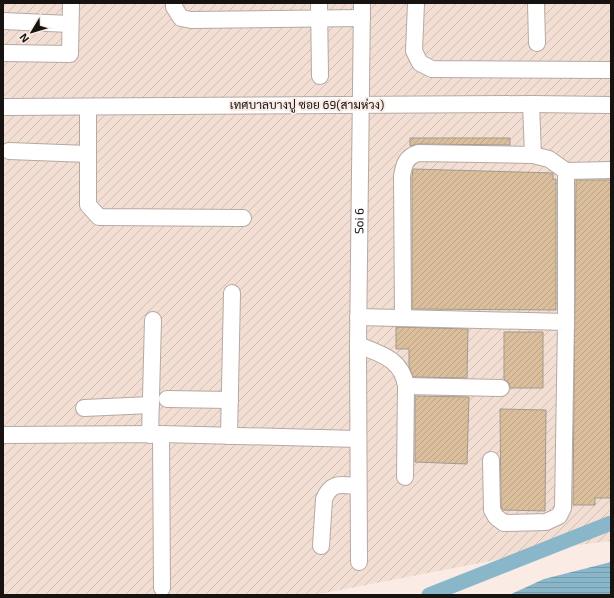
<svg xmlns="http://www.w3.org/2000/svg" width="614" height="598" viewBox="0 0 614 598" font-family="'Exo 2',Sarabun,sans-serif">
  <defs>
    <pattern id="industrial-furrows" width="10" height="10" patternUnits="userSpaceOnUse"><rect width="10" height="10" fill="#f3ded3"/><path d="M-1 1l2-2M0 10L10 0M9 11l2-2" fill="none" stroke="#d0beb4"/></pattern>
    <pattern id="water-rules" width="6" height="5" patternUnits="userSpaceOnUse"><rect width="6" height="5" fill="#89b7c9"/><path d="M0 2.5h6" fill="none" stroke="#769cac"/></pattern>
    <pattern id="building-hatch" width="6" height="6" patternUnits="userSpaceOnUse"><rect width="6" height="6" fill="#dbbf9d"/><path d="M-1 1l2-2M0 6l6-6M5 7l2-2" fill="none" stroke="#bba386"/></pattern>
  </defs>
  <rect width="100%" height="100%" fill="#faece5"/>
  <path fill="url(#industrial-furrows)" d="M 3,3 L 611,3 L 611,541 L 563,547 L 314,595 L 3,595 Z"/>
  <path fill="url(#water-rules)" d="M 611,562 L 611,595 L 509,595 L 544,579 Z"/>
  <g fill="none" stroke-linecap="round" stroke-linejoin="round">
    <path stroke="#89b7c9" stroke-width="15" d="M 429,595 L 611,523"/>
  </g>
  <path fill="url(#building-hatch)" stroke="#a2998f" d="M 410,138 L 510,138 L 510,145 L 418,144 L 410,146 Z
    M 413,169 L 553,173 L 553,179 L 556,179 L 556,310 L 412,309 L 412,177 Z
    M 576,180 L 611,180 L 611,498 L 595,498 L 595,505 L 573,505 Z
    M 396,327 L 468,329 L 467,378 L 413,377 L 409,366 L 409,349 L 396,349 Z
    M 504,332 L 543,332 L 543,388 L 510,388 L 509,383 L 504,379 Z
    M 415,396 L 469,397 L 467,464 L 415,462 Z
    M 500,409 L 546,410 L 545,511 L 503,510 L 501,507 Z"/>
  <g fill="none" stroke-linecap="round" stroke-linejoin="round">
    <defs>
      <g id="minor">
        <path d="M 174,3 L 174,7 L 181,18 L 191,20 L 362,18"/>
        <path d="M 319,3 L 320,76"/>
        <path d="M 416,3 L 414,51 L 420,63 L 432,69 L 611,70"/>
        <path d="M 536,3 L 537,43"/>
        <path d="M 3,21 L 70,24"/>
        <path d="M 3,53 L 70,54 L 71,3"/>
        <path d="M 531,104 L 533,155 L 549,159 L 566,171 L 566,322"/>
        <path d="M 3,107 L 531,104 L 611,105"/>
        <path d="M 88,107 L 88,205 L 99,217 L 243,218"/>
        <path d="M 9,151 L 88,154"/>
        <path d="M 566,171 L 611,170"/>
        <path d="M 358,317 L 566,322 L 563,508 L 559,516 L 546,522 L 504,523 L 496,517 L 492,510 L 491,460"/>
        <path d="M 403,318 L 402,176 C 404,164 406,157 418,153 L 533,155"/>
        <path d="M 358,345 C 381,354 402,359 406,386 L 405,477"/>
        <path d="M 406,386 L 501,388"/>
        <path d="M 167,399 L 230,400"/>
        <path d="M 84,408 L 151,405"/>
        <path d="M 161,434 L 162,588"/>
        <path d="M 3,435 L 161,434 L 358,439"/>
        <path d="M 150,435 L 153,320"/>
        <path d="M 229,436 L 232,293"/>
        <path d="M 321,546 L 324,499 C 332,481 341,485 358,486"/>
        <path id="s1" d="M 359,562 L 358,345 L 362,3"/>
      </g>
    </defs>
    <use href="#minor" stroke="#b6a9a2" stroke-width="18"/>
    <use href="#minor" stroke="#fff" stroke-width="16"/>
  </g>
  <g text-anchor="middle" stroke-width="4" stroke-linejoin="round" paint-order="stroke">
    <g font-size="12" fill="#171310" stroke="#faece5">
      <text x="307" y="109">เทศบาลบางปู ซอย 69(สามห่วง)</text>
      <text dy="4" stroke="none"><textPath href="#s1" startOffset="341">Soi 6</textPath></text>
    </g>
  </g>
  <rect width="614" height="598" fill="none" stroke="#171310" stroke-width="8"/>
  <g transform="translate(32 32) rotate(232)" stroke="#faece5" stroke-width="3" paint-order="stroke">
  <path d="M0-3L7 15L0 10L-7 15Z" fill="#171310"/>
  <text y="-6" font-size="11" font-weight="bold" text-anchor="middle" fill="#171310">N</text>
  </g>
</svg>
